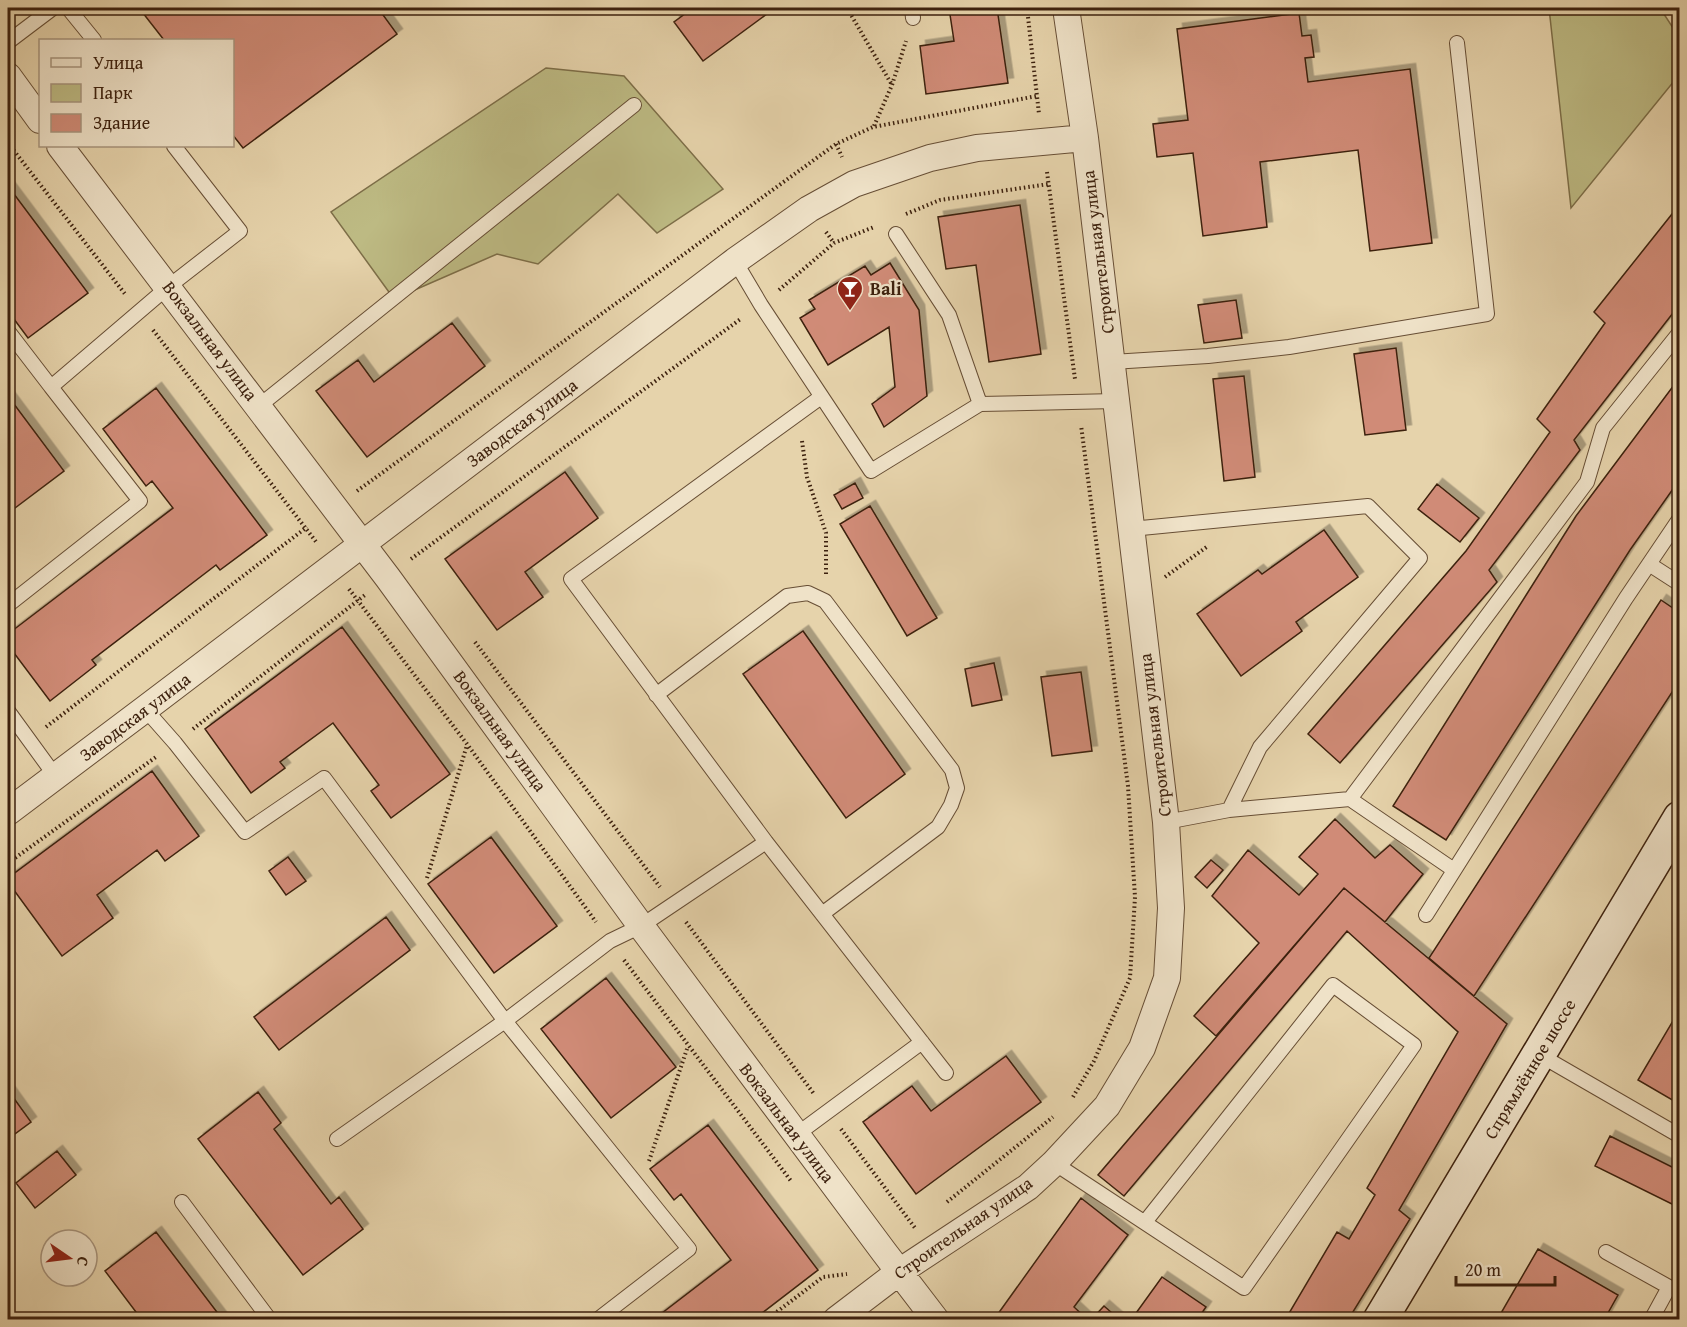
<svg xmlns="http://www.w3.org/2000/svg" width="1687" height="1327" viewBox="0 0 1687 1327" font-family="'Gentium Book Plus',serif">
  <defs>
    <filter id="shadow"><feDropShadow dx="5.5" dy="-5.5" stdDeviation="0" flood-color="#0004"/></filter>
  </defs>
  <rect width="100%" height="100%" fill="#e6d3ab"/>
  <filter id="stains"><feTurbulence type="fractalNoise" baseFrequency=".00333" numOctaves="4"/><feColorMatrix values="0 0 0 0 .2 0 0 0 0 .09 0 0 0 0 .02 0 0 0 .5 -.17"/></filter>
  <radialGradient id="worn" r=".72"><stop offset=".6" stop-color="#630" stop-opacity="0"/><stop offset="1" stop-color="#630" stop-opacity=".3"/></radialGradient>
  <path fill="#bdba83" stroke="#7d6e48" stroke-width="1.5" d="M 1549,8 L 1660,8 L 1679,37 L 1679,75 L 1571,208 Z
    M 546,68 L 624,76 L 723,189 L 657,233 L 618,194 L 538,264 L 497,254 L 394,299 L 331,212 Z"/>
  <path fill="#d08b77" stroke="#3d210e" stroke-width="1.5" filter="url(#shadow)" d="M 139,8 L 378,8 L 397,34 L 243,148 L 232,134 L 232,40 L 164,40 Z
    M 693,8 L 775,8 L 703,61 L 674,22 Z
    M 949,8 L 997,8 L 1008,83 L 926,94 L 920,46 L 954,41 Z
    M 1299,13 L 1302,36 L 1311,35 L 1314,57 L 1305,58 L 1308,82 L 1410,69 L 1432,243 L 1370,251 L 1358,150 L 1260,162 L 1267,227 L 1203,236 L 1193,153 L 1157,157 L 1153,124 L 1188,120 L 1177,29 Z
    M 8,186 L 88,293 L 28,338 L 8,311 Z
    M 1680,204 L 1680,304 L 1574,440 L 1580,450 L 1489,570 L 1497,582 L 1340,763 L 1308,734 L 1466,551 L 1550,432 L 1537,419 L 1605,323 L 1594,312 Z
    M 1020,205 L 1041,354 L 989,362 L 976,265 L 946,269 L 938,217 Z
    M 890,263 L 919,310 L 927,396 L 884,427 L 872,404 L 895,387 L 889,327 L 828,365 L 800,318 L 815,309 L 809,300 L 865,266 L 871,275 Z
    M 1236,300 L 1242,338 L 1204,343 L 1198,305 Z
    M 452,323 L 485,366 L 367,457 L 316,391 L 358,360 L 374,382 Z
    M 1396,348 L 1406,430 L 1365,435 L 1354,354 Z
    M 1244,376 L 1255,477 L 1224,481 L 1213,379 Z
    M 1680,377 L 1680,479 L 1630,550 L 1446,840 L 1393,806 L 1576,516 Z
    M 156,388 L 267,535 L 220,570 L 216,565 L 92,660 L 96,665 L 50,701 L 8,645 L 8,634 L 173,508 L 152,481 L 146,486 L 103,429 Z
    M 8,396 L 64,471 L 15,508 L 8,499 Z
    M 565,472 L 598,518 L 525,572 L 543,597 L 497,630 L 445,559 Z
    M 855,483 L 863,498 L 842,509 L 834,495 Z
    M 1437,484 L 1479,518 L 1460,542 L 1418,509 Z
    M 870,506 L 937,618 L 907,636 L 840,524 Z
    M 1324,530 L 1358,577 L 1296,622 L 1302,631 L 1241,676 L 1197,614 L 1258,570 L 1262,574 Z
    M 1661,600 L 1680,613 L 1680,680 L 1474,996 L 1429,958 Z
    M 342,627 L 450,774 L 391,818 L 371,791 L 379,785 L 333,723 L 280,762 L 285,768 L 251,793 L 205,729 Z
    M 803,631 L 905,774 L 846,818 L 743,674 Z
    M 994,663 L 1002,700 L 972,706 L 965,669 Z
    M 1081,672 L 1092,751 L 1052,756 L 1041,677 Z
    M 152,771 L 199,836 L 165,861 L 157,850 L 97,895 L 113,918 L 62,956 L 8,882 L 8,878 Z
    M 1335,819 L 1375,858 L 1390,845 L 1423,874 L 1385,922 L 1344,888 L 1216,1036 L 1194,1016 L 1259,943 L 1212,896 L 1248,850 L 1299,895 L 1318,874 L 1299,857 Z
    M 491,837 L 557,926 L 494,973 L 428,884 Z
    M 288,857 L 306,881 L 286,895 L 269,871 Z
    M 1211,860 L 1223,870 L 1207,888 L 1195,877 Z
    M 1344,888 L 1507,1024 L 1399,1210 L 1410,1219 L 1348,1320 L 1285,1320 L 1337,1232 L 1349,1239 L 1375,1195 L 1367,1188 L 1458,1032 L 1347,931 L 1124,1196 L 1098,1175 Z
    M 386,917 L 410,950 L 279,1050 L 254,1017 Z
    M 606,978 L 676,1067 L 611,1118 L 541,1029 Z
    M 1680,1009 L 1680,1109 L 1674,1106 L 1676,1102 L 1638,1080 Z
    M 1006,1056 L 1041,1102 L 916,1194 L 863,1122 L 912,1086 L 931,1111 Z
    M 8,1090 L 31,1122 L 8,1139 Z
    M 258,1092 L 281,1123 L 274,1129 L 331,1204 L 339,1197 L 363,1229 L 303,1275 L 198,1139 Z
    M 708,1125 L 818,1270 L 753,1320 L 653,1320 L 731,1260 L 681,1194 L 674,1200 L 650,1169 Z
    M 1610,1136 L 1680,1171 L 1680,1208 L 1595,1166 Z
    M 57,1151 L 76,1175 L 35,1208 L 16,1183 Z
    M 1081,1198 L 1128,1235 L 1074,1307 L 1088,1320 L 997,1320 L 995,1318 Z
    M 156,1232 L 223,1320 L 142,1320 L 105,1271 Z
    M 1538,1249 L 1618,1295 L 1604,1320 L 1497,1320 Z
    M 1162,1277 L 1206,1307 L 1197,1320 L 1131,1320 Z
    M 1104,1306 L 1120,1320 L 1091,1320 Z"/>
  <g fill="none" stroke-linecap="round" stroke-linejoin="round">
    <defs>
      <path id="service" d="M 68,8 L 94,40
        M 912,8 L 913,18
        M 8,42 L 53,8
        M 896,234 L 949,315 L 980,404 L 1116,401
        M 735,261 L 761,305 L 871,471 L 980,404
        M 8,331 L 51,387
        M 1112,362 L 1208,356 L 1289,347 L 1487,314 L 1457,43
        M 821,397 L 571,579 L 766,842 L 946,1073
        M 259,406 L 634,105
        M 1131,529 L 1368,506 L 1420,558 L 1260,747 L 1229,810
        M 1649,564 L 1680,584
        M 8,605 L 140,501 L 51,387 L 168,287 L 240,231 L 174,146
        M 656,695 L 787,596 L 808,593 L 825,601 L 952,770 L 957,788 L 951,805 L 938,827 L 822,914
        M 145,709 L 175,743 L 245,832 L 324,778 L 505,1021 L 689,1249 L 597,1320
        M 8,711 L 56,777
        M 1350,799 L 1587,482 L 1603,428 L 1680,332
        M 1166,822 L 1229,810 L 1350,799 L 1454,870
        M 1426,915 L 1626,598 L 1680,518
        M 1538,1054 L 1680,1136
        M 796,1135 L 922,1042
        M 337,1139 L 505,1021 L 610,941 L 641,926 L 766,842
        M 1054,1163 L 1244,1288 L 1414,1045 L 1333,985 L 1145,1222
        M 182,1202 L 270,1320
        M 1606,1252 L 1669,1287 L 1651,1320"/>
      <path id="minor" d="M 8,76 L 40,120
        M 60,146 L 388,578 L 641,926 L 884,1252 L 936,1320
        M 8,812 L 145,709 L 735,261 L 809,209 L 854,184 L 930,158 L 977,148 L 1085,138
        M 836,1320 L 899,1272 L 1028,1187 L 1054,1163 L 1107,1106 L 1142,1048 L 1167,978 L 1171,908 L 1166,822 L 1085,138 L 1066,8"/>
      <path id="secondary" d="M 1380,1320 L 1680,818"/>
    </defs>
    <use href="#service" stroke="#674e35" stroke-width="16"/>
    <use href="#minor" stroke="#674e35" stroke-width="28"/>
    <use href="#secondary" stroke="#3d210e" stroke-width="36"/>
    <path stroke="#3d210e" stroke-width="4" stroke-dasharray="1.5 3" stroke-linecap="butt" d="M 847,8 L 892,85
      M 1027,8 L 1039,114
      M 874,126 L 892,85 L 906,41
      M 8,143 L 125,294
      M 836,144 L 842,157
      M 1047,172 L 1075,379
      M 906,214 L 940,200 L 1049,184
      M 826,232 L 834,243
      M 779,290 L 834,243 L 874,227
      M 153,330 L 317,543
      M 802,441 L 807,477 L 826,533 L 826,577
      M 357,491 L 836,144 L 873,127 L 1037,96
      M 411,559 L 742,318
      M 1165,577 L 1208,546
      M 349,589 L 467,744 L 596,922
      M 475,642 L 660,887
      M 46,727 L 307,527
      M 193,729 L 365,595
      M 8,863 L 156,757
      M 427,878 L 467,745
      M 686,922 L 814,1094
      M 624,960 L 791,1181
      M 1073,1097 L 1094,1061 L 1130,978 L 1135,897 L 1128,786 L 1081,425
      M 841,1129 L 915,1228
      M 649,1161 L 688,1046
      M 947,1202 L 1053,1117
      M 766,1320 L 823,1277 L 847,1274"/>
    <use href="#service" stroke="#efe2c8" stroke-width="14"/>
    <use href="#minor" stroke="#efe2c8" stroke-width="26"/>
    <use href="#secondary" stroke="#efe2c8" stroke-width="33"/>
  </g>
  <defs>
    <symbol id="bar-pin" viewBox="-11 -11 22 30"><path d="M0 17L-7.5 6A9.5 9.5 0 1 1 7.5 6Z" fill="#8f2418" stroke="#efe2c8"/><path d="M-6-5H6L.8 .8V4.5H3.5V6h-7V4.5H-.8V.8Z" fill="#fff"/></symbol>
  </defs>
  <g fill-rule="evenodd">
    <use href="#bar-pin" x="835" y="274" width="30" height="40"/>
  </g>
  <g text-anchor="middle" stroke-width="4.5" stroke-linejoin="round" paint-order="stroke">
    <g font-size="18" fill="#3d210e" stroke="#efe2c8">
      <text transform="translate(1098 252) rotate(-97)" y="6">Строительная улица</text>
      <text transform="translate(210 341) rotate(53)" y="6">Вокзальная улица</text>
      <text transform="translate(522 423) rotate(-37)" y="6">Заводская улица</text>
      <text transform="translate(135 717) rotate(-37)" y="6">Заводская улица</text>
      <text transform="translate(500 731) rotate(54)" y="6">Вокзальная улица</text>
      <text transform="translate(1155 735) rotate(-97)" y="6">Строительная улица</text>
      <text transform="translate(1530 1069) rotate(-59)" y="6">Спрямлённое шоссе</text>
      <text transform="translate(787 1123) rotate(53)" y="6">Вокзальная улица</text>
      <text transform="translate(963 1228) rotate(-35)" y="6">Строительная улица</text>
    </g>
    <g font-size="18" font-weight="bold" fill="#3d210e" stroke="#efe2c8" text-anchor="start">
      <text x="870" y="295">Bali</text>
    </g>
  </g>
  <rect width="1687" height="1327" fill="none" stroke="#e6d3ab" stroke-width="30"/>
  <rect x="9" y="9" width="1669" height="1309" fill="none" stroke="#3d210e" stroke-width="3"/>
  <rect x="15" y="15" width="1657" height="1297" fill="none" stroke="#3d210e" stroke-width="1.5"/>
  <rect x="39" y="39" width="195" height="108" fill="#efe2c8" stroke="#a8957e" stroke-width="1.5"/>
  <rect x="51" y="58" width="30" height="9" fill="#efe2c8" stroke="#a8957e" stroke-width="1.5"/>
  <text x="93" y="69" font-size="18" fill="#3d210e">Улица</text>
  <rect x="51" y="84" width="30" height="18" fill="#bdba83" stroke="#a8957e" stroke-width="1.5"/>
  <text x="93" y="99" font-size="18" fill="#3d210e">Парк</text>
  <rect x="51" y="114" width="30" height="18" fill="#d08b77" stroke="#a8957e" stroke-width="1.5"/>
  <text x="93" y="129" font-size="18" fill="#3d210e">Здание</text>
  <g transform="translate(69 1258) rotate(104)"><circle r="28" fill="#efe2c8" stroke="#a8957e" stroke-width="1.5"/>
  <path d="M0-4.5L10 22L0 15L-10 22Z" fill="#8f2418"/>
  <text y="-9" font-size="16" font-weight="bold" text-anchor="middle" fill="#3d210e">С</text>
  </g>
  <path d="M1456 1276v9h99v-9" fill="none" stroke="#3d210e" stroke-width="3"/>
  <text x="1465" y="1276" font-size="18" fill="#3d210e" stroke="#efe2c8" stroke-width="4.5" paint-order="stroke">20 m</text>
  <rect width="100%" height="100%" filter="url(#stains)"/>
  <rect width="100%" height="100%" fill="url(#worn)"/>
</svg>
